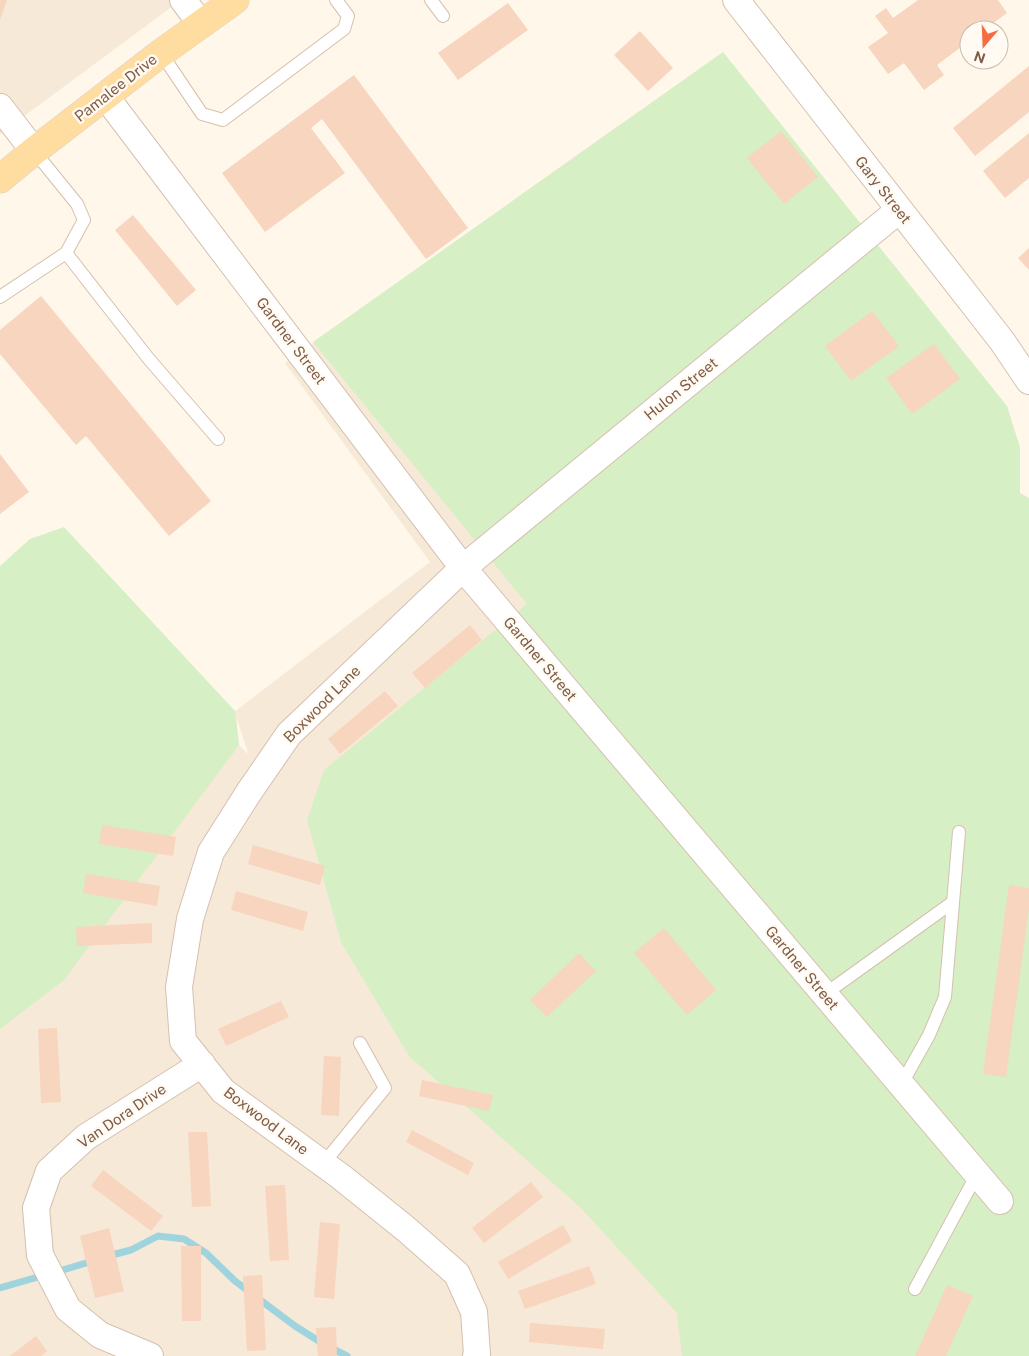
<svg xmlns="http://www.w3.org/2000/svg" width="1029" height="1356" viewBox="0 0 1029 1356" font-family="'Public Sans',sans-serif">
  <rect width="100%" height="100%" fill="#fff7e9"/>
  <path fill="#f7e9d7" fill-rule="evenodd" d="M 0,0 L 181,0 L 0,134 Z
    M 618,126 L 1007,406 L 1020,448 L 1020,493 L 1029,498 L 1029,929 L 981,1356 L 0,1356 L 0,891 L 430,562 L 285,363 ZM 236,716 L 248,753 L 247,753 L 239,745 Z"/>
  <path fill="#d6efc5" d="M 723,52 L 1007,406 L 1020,448 L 1020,493 L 1029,498 L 1029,1356 L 682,1356 L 677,1313 L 581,1208 L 409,1056 L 341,942 L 307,820 L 324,770 L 527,604 L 313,342 Z
    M 64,527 L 235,711 L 239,745 L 64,980 L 0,1029 L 0,566 L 30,539 Z"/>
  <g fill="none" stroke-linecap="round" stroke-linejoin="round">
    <path stroke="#9fd4df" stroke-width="7" d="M 108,1256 L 131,1250 L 158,1236 L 184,1239 L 206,1253 L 235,1281 L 295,1326 L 325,1345 L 347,1356
      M 56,1272 L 96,1260
      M 0,1288 L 45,1275"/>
  </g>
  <path fill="#f7d5be" d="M 0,0 L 7,0 L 0,20 Z
    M 918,0 L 998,0 L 1007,13 L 984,30 L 969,30 L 969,41 L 937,65 L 944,75 L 924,90 L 904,63 L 888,74 L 868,47 L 888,33 L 875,16 L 886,8 L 893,18 Z
    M 508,3 L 528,30 L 458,80 L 438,53 Z
    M 640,31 L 673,68 L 648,91 L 614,55 Z
    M 1029,66 L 1029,112 L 975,156 L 953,128 Z
    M 354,75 L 468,228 L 426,259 L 322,119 L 311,128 L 345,173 L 265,232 L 222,173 Z
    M 781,131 L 818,177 L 784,204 L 747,158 Z
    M 1029,133 L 1029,178 L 1005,198 L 983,171 Z
    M 133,215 L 196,290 L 177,306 L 115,230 Z
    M 1029,248 L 1029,270 L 1018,258 Z
    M 41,296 L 211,501 L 169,536 L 86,436 L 76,445 L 0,354 L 0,330 Z
    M 872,311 L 899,346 L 851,381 L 825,346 Z
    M 934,344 L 960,379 L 912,414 L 886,378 Z
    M 0,454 L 29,492 L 0,514 Z
    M 470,625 L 482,640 L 425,688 L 412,673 Z
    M 385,691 L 398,706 L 340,754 L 328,739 Z
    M 102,825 L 176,837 L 173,856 L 99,844 Z
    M 253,845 L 325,866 L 320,885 L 248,864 Z
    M 86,874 L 160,886 L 157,906 L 83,893 Z
    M 1009,885 L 1029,888 L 1029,908 L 1006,1077 L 983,1074 Z
    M 236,891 L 308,912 L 303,931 L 231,910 Z
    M 152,923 L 152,943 L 77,946 L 76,927 Z
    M 664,928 L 716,990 L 687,1015 L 634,953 Z
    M 579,953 L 596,971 L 547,1017 L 530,1000 Z
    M 281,1001 L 289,1017 L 226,1046 L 218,1029 Z
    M 57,1028 L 61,1102 L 41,1103 L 38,1029 Z
    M 324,1056 L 341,1057 L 339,1116 L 321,1115 Z
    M 422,1080 L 493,1095 L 489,1111 L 419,1096 Z
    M 412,1130 L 474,1163 L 468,1175 L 406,1142 Z
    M 188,1132 L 207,1132 L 211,1206 L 192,1207 Z
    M 103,1170 L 163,1216 L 151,1231 L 91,1186 Z
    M 531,1182 L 543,1197 L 484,1243 L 472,1228 Z
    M 285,1185 L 289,1260 L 270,1261 L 265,1186 Z
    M 320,1222 L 340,1224 L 334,1299 L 314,1297 Z
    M 563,1225 L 572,1241 L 508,1279 L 498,1262 Z
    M 109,1228 L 124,1291 L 95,1298 L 80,1236 Z
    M 181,1246 L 201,1246 L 201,1321 L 182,1321 Z
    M 589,1266 L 596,1284 L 525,1309 L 518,1291 Z
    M 262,1275 L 266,1350 L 247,1351 L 243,1276 Z
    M 947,1285 L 973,1296 L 946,1356 L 915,1356 Z
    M 530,1323 L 605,1329 L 603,1349 L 529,1342 Z
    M 336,1327 L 337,1356 L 318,1356 L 316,1328 Z
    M 36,1336 L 47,1351 L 41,1356 L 10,1356 Z"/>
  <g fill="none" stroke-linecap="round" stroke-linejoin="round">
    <defs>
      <path id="service" d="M 431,0 L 443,16
        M 161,53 L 202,114 L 223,120 L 344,29 L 348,16 L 336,0
        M 66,253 L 148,358 L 218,439
        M 0,297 L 66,253 L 84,220 L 77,204 L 34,151
        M 825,994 L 953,902
        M 901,1085 L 929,1035 L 945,997 L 959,832
        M 323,1164 L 385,1088 L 360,1043
        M 915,1289 L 977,1174"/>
      <path id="minor" d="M 183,0 L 201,24
        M 736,0 L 1002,341 L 1029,381
        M 106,97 L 463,568 L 1000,1201
        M 0,107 L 34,151
        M 150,1356 L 100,1335 L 68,1309 L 40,1255 L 36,1208 L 49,1171 L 86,1137 L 202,1064
        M 476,1356 L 477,1354 L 474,1312 L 457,1274 L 406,1229 L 340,1176 L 223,1091 L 183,1041 L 179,987 L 190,919 L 211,852 L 249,792 L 289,734 L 463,568 L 899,210"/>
      <path id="primary" d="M 0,179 L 34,151 L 161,53 L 235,0"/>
    </defs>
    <use href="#service" stroke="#d5c0af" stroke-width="14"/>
    <use href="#minor" stroke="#d5c0af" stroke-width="28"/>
    <use href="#primary" stroke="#ddd5cf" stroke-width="29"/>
    <use href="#service" stroke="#fff" stroke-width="12"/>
    <use href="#minor" stroke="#fff" stroke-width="26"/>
    <use href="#primary" stroke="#ffdda0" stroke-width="28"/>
  </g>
  <g text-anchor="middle" stroke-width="5" stroke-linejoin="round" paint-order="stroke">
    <g font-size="15" fill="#7e5c48" stroke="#fffaf2">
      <text transform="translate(116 88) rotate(-38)" y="5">Pamalee Drive</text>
      <text transform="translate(883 190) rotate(52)" y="5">Gary Street</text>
      <text transform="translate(291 341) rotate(53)" y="5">Gardner Street</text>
      <text transform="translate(681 389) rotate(-39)" y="5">Hulon Street</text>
      <text transform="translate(540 659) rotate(50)" y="5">Gardner Street</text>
      <text transform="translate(322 704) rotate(-45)" y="5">Boxwood Lane</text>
      <text transform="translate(802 968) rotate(50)" y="5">Gardner Street</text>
      <text transform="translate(122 1116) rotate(-34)" y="5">Van Dora Drive</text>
      <text transform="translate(266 1121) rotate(37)" y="5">Boxwood Lane</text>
    </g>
  </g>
  <g transform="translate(984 45) rotate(199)"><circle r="24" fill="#fffaf2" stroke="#cbbbae"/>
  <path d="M0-4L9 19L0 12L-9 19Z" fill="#f56c42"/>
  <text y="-8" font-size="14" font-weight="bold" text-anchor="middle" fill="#7e5c48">N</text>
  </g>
</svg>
